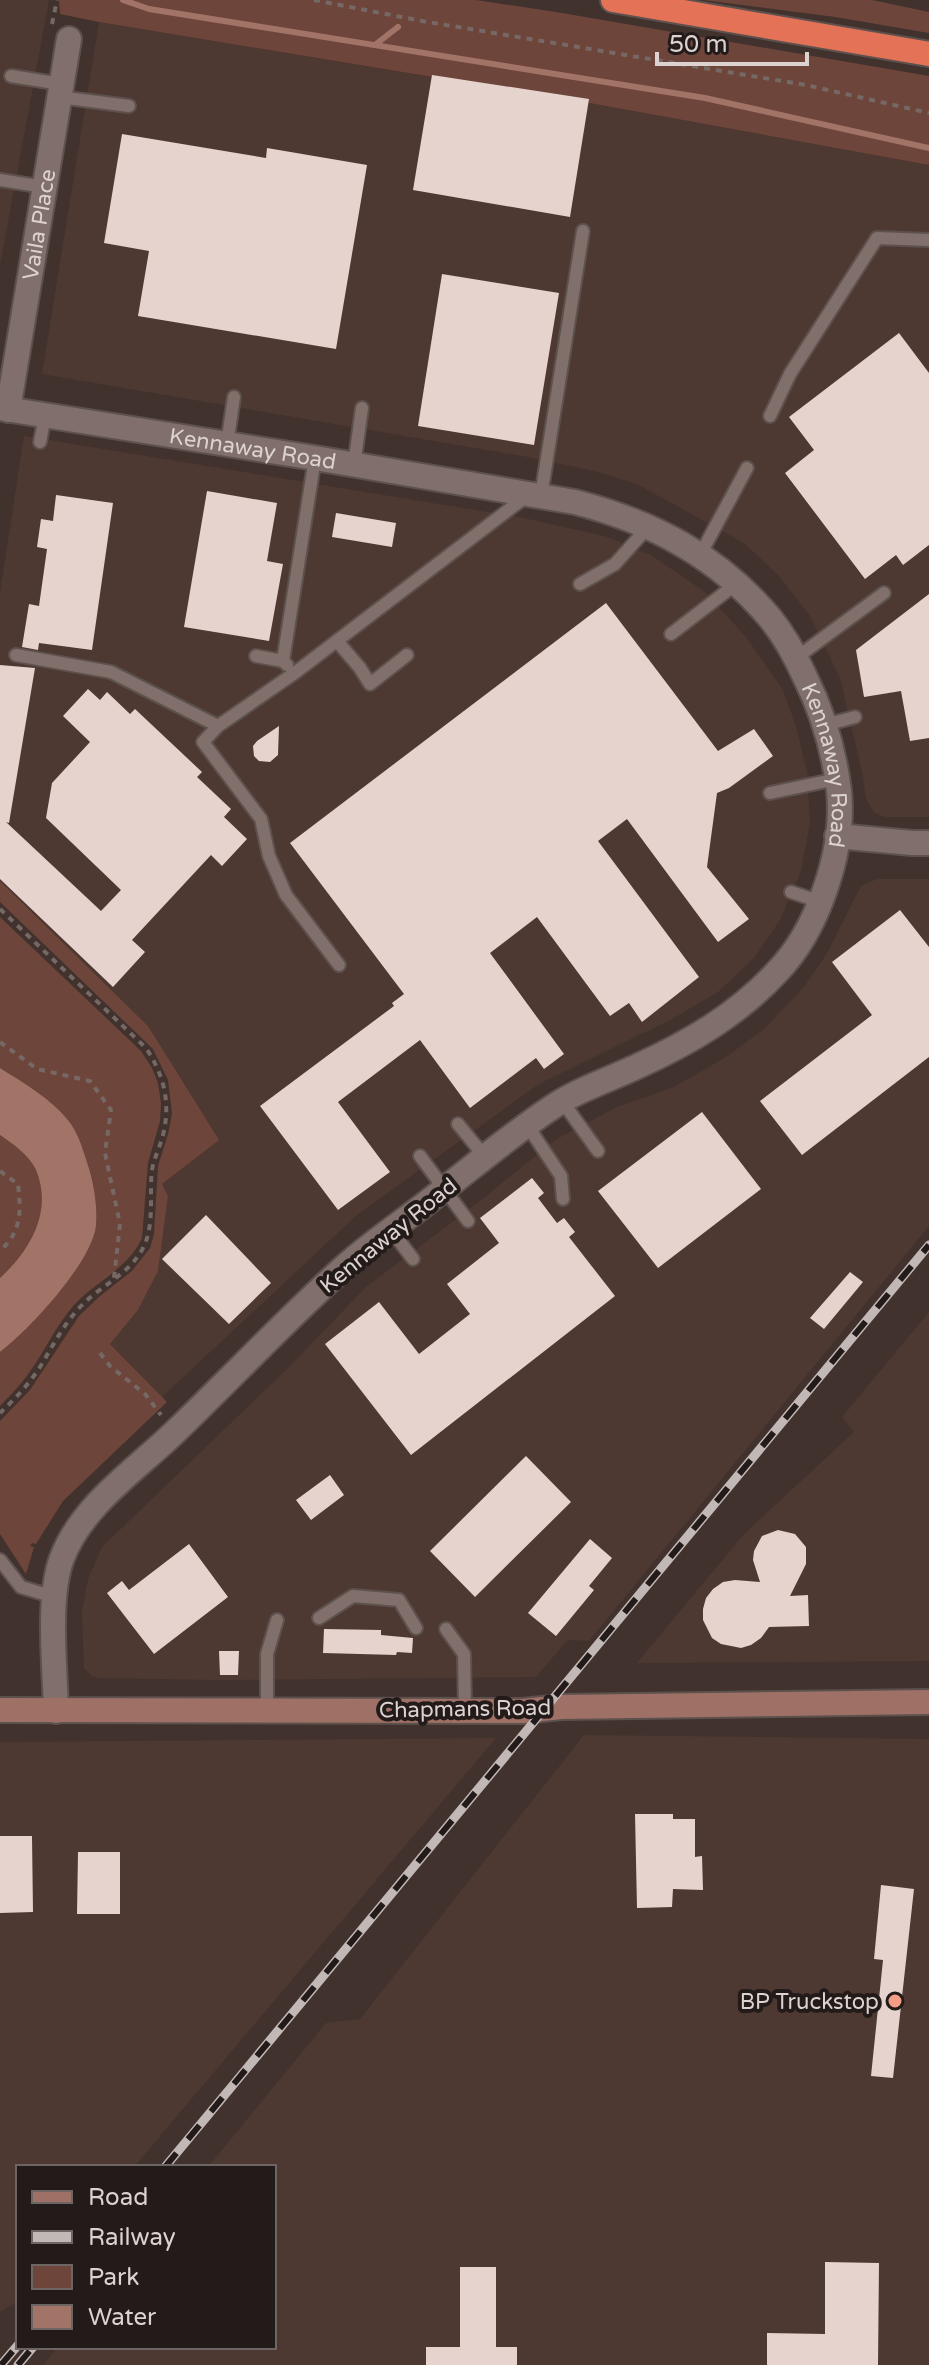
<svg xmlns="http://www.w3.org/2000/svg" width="929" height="2365" viewBox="0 0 929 2365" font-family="'Varela Round',sans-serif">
  <rect width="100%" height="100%" fill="#41322e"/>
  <path fill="#4e3832" d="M 0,0 L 49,0 L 0,265 Z
    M 99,22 L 584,102 L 929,165 L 929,817 L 885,817 L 875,813 L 870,806 L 866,799 L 862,772 L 840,678 L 810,616 L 779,576 L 744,543 L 637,484 L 594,471 L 528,457 L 42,374 Z
    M 24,436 L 524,518 L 604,536 L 651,555 L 705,592 L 746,637 L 783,690 L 796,726 L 807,772 L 810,822 L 801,871 L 780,920 L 754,958 L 718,992 L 672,1019 L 539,1084 L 357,1215 L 162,1397 L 110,1344 L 138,1310 L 158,1270 L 168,1196 L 162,1184 L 218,1140 L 148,1026 L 0,881 L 0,593 Z
    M 877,879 L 929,879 L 929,1226 L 589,1641 L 568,1640 L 536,1677 L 219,1680 L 98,1678 L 92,1676 L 84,1668 L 82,1611 L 88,1579 L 102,1547 L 288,1368 L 366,1287 L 475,1205 L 555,1140 L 617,1107 L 674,1087 L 726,1057 L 764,1029 L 804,987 L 826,955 L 861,886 Z
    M 929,1312 L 929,1661 L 637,1663 L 744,1534 L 854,1432 L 842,1417 Z
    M 584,1735 L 929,1739 L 929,2365 L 43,2365 L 58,2347 L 274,2347 L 274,2167 L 208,2167 L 326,2023 L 360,2019 Z
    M 496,1738 L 134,2167 L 18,2167 L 18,2301 L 0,2312 L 0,1742 Z"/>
  <path fill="#6e453a" d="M 59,0 L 476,0 L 562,13 L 929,76 L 929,165 L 584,102 L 99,22 L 60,14 Z
    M 703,0 L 872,0 L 929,12 L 929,33 L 835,17 Z
    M 0,881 L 148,1026 L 219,1140 L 162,1184 L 168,1196 L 158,1271 L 138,1310 L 110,1344 L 167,1402 L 63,1501 L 36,1544 L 32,1543 L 30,1546 L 34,1547 L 26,1574 L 0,1534 L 0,1421 L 30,1390 L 79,1316 L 100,1296 L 132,1271 L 150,1248 L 154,1234 L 158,1166 L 168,1134 L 172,1114 L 168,1080 L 153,1049 L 0,902 Z
    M 0,917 L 141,1051 L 152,1068 L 158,1083 L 161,1103 L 160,1121 L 148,1163 L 142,1238 C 129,1266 103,1278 81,1298 C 63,1315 52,1337 39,1358 C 28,1376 15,1391 0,1406 L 0,1352 C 28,1330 92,1261 96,1226 C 98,1204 93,1179 86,1159 C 82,1146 77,1131 68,1120 C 50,1098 24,1083 0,1068 Z
    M 0,1135 C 13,1144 29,1155 36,1170 C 53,1212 30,1251 0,1278 Z"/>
  <path fill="#a27367" d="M 0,1068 C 24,1083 50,1098 68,1120 C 77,1131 82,1146 86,1159 C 93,1179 98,1204 96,1226 C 92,1262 29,1330 0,1352 L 0,1278 C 30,1250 53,1212 36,1170 C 29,1155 13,1144 0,1135 Z"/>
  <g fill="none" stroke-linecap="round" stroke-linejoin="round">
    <path stroke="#a27367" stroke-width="6" d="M 123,0 L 149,9 L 705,98 L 929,148
      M 376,44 L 398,27"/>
  </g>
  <path fill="#e6d3ce" d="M 432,75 L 589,99 L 570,217 L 413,190 Z
    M 122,134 L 266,158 L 267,148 L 367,165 L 336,349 L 138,316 L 149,251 L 104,243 Z
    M 442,274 L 559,293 L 534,445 L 418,426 Z
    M 899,333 L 929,373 L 929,545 L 903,565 L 896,555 L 865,579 L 785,473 L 814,450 L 789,417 Z
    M 207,491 L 277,503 L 267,561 L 283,564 L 269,641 L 184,627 Z
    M 56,495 L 113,503 L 92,650 L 39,643 L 38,650 L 22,647 L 29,604 L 39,606 L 47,549 L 37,547 L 41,519 L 53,521 Z
    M 336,513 L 396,523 L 392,547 L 332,537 Z
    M 929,594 L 929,738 L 910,741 L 901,691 L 864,697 L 856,650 Z
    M 606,603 L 718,751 L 754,729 L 773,756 L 729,788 L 717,793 L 707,867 L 749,919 L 718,942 L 627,819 L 598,841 L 699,977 L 642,1022 L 629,1003 L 610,1016 L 537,917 L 490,953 L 564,1054 L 544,1069 L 536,1058 L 470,1108 L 420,1040 L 338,1102 L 390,1172 L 338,1210 L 260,1106 L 394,1006 L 392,1003 L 404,994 L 290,843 Z
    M 0,665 L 35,668 L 9,823 L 6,822 L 101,911 L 121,890 L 46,818 L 52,783 L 90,742 L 63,716 L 88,689 L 100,700 L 107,692 L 130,714 L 135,709 L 202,772 L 197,777 L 231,809 L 224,817 L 247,839 L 222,866 L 211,855 L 132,940 L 145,952 L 113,987 L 0,879 Z
    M 279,726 L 278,755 L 270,762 L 259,761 L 254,756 L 253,746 L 257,741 Z
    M 900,910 L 929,947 L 929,1057 L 802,1155 L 760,1101 L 872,1015 L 832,962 Z
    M 702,1112 L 761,1189 L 658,1268 L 598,1191 Z
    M 532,1178 L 544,1193 L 538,1198 L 557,1223 L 564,1218 L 575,1232 L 569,1237 L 615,1296 L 411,1455 L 325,1344 L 379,1302 L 419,1354 L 470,1314 L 447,1284 L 499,1243 L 480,1218 Z
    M 206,1215 L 271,1283 L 229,1324 L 162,1259 Z
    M 850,1272 L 863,1282 L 824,1329 L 810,1318 Z
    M 526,1456 L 571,1502 L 475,1597 L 430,1551 Z
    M 330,1475 L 344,1495 L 311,1520 L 296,1500 Z
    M 778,1530 L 795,1534 L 806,1547 L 806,1564 L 790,1596 L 808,1595 L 809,1626 L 769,1627 L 761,1638 L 751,1645 L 741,1648 L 721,1644 L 712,1638 L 703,1620 L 703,1609 L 706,1598 L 713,1589 L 723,1582 L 735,1580 L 760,1582 L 753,1560 L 754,1551 L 762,1536 Z
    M 590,1539 L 612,1558 L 589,1586 L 594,1590 L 556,1636 L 528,1613 Z
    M 189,1544 L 228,1597 L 154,1654 L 107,1593 L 122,1581 L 129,1590 Z
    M 324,1629 L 381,1630 L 381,1635 L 413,1638 L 412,1653 L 397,1652 L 396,1655 L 323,1653 Z
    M 219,1651 L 239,1651 L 238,1675 L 220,1675 Z
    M 635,1814 L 673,1814 L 673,1819 L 695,1819 L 695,1857 L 702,1856 L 703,1890 L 673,1889 L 672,1907 L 637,1908 Z
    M 0,1836 L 32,1836 L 33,1912 L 0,1913 Z
    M 78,1852 L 120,1852 L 120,1914 L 77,1914 Z
    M 881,1885 L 914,1889 L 893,2078 L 871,2076 L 883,1960 L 874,1959 Z
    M 825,2262 L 879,2263 L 878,2365 L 767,2365 L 767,2333 L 825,2334 Z
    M 460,2267 L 496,2267 L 496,2347 L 517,2347 L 517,2365 L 426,2365 L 426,2347 L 460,2347 Z"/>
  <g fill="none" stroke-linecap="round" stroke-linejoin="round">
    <defs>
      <path id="lane" d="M 11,76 L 61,84
        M 59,97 L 129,106
        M 0,180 L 44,187
        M 770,416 L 790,374 L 877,238 L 929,240
        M 40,442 L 45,416
        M 227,444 L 234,397
        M 354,465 L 362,408
        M 541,496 L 583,231
        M 700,555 L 747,468
        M 580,584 L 615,564 L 649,526
        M 671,634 L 736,584
        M 337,641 L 360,668 L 370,684 L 407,655
        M 16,655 L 111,672 L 218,726
        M 256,656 L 283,661 L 287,665
        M 796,658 L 884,593
        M 283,661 L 315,458
        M 825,725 L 855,717
        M 770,793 L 837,779
        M 791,892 L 821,902
        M 339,965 L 286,895 L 269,856 L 261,819 L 203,742 L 218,726 L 296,672 L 528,495
        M 562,1101 L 598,1151
        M 458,1124 L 485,1157
        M 527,1125 L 561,1176 L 563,1199
        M 420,1156 L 468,1221
        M 391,1230 L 413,1259
        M 0,1560 L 21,1587 L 54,1597
        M 319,1618 L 353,1596 L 399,1600 L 416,1628
        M 446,1629 L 464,1654 L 465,1709
        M 267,1710 L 267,1654 L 277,1620"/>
      <g id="street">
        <path id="s1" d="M 0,408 L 315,458 L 575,502 C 652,522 718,556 770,618 C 784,635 796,657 805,677 C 823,713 834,751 839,791 C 845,850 818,930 777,972 C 737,1015 689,1043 636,1067 C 608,1080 577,1090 551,1108 C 509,1136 469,1170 429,1201 C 400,1224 368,1245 341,1270 C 284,1322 231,1378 176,1431 C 137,1469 82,1505 62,1558 C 47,1597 55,1667 56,1711"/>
        <path id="s2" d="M 8,410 L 69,39"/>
        <path d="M 837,836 L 912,843 L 929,843"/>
      </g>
      <path id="secondary" d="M 0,1710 L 523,1711 L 561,1707 L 929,1702"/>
      <path id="highway" d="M 613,0 L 929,54"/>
    </defs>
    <use href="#lane" stroke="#5d514e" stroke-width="16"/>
    <use href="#street" stroke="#5d514e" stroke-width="28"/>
    <use href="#secondary" stroke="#5d514e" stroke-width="28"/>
    <use href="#highway" stroke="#5d514e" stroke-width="28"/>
    <path stroke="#766965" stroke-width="4" stroke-dasharray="6 6" stroke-linecap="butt" d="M 314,0 L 422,21 L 806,85 L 929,113
      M 52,24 L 57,0
      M 0,909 L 146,1048 C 164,1075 171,1103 163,1135 C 160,1147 154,1158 152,1170 C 149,1195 155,1225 143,1248 C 131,1272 103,1285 85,1302 C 65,1321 54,1344 40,1367 C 29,1384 15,1399 0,1413
      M 0,1042 L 37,1069 L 90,1081 L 111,1110 L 105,1153 L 120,1224 L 114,1278
      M 0,1171 L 18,1184 C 21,1211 22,1231 0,1251
      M 100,1353 L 110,1366 L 145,1394 L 161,1415"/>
    <use href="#lane" stroke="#816f6b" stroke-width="12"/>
    <use href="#street" stroke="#816f6b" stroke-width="24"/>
    <use href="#secondary" stroke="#9f7065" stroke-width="24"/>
    <use href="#highway" stroke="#e47257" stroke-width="24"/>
    <defs>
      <path id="rail" d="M 165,2167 L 929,1245
        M 1,2365 L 18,2345
        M 18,2365 L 33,2347"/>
    </defs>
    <use href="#rail" stroke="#c2b8b5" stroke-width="9"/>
    <use href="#rail" stroke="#221b1a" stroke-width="6" stroke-dasharray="18" stroke-linecap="butt"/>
  </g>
  <circle fill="#f49e88" stroke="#221b1a" stroke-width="3" cx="895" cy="2001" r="8"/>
  <g text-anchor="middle" stroke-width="8" stroke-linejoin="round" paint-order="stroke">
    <g font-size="22" fill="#dcd3d0" stroke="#221b1a">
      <text dy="8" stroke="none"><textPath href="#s2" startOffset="188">Vaila Place</textPath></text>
      <text dy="8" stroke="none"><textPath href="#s1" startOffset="256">Kennaway Road</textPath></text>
      <text dy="8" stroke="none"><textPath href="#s1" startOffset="974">Kennaway Road</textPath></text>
      <text transform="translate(388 1235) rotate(-39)" y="8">Kennaway Road</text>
      <text transform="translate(465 1708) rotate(-1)" y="8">Chapmans Road</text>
    </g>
    <g font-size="22" fill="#dcd3d0" stroke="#221b1a" text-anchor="end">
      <text x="879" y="2009">BP Truckstop</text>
    </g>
  </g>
  <rect x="16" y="2165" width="260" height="184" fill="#221b1a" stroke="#6c6563" stroke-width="2"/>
  <rect x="32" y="2191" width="40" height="12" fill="#9f7065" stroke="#6c6563" stroke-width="2"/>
  <text x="88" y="2205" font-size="24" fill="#dcd3d0">Road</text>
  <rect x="32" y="2231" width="40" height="12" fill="#c2b8b5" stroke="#6c6563" stroke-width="2"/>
  <text x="88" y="2245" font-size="24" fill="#dcd3d0">Railway</text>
  <rect x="32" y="2265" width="40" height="24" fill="#6e453a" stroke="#6c6563" stroke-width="2"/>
  <text x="88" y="2285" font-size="24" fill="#dcd3d0">Park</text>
  <rect x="32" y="2305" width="40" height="24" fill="#a27367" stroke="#6c6563" stroke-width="2"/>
  <text x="88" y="2325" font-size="24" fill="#dcd3d0">Water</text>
  <path d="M657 52v12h150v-12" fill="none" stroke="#dcd3d0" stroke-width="4"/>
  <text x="669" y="52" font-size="24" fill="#dcd3d0" stroke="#221b1a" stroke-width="6" paint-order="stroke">50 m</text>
</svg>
